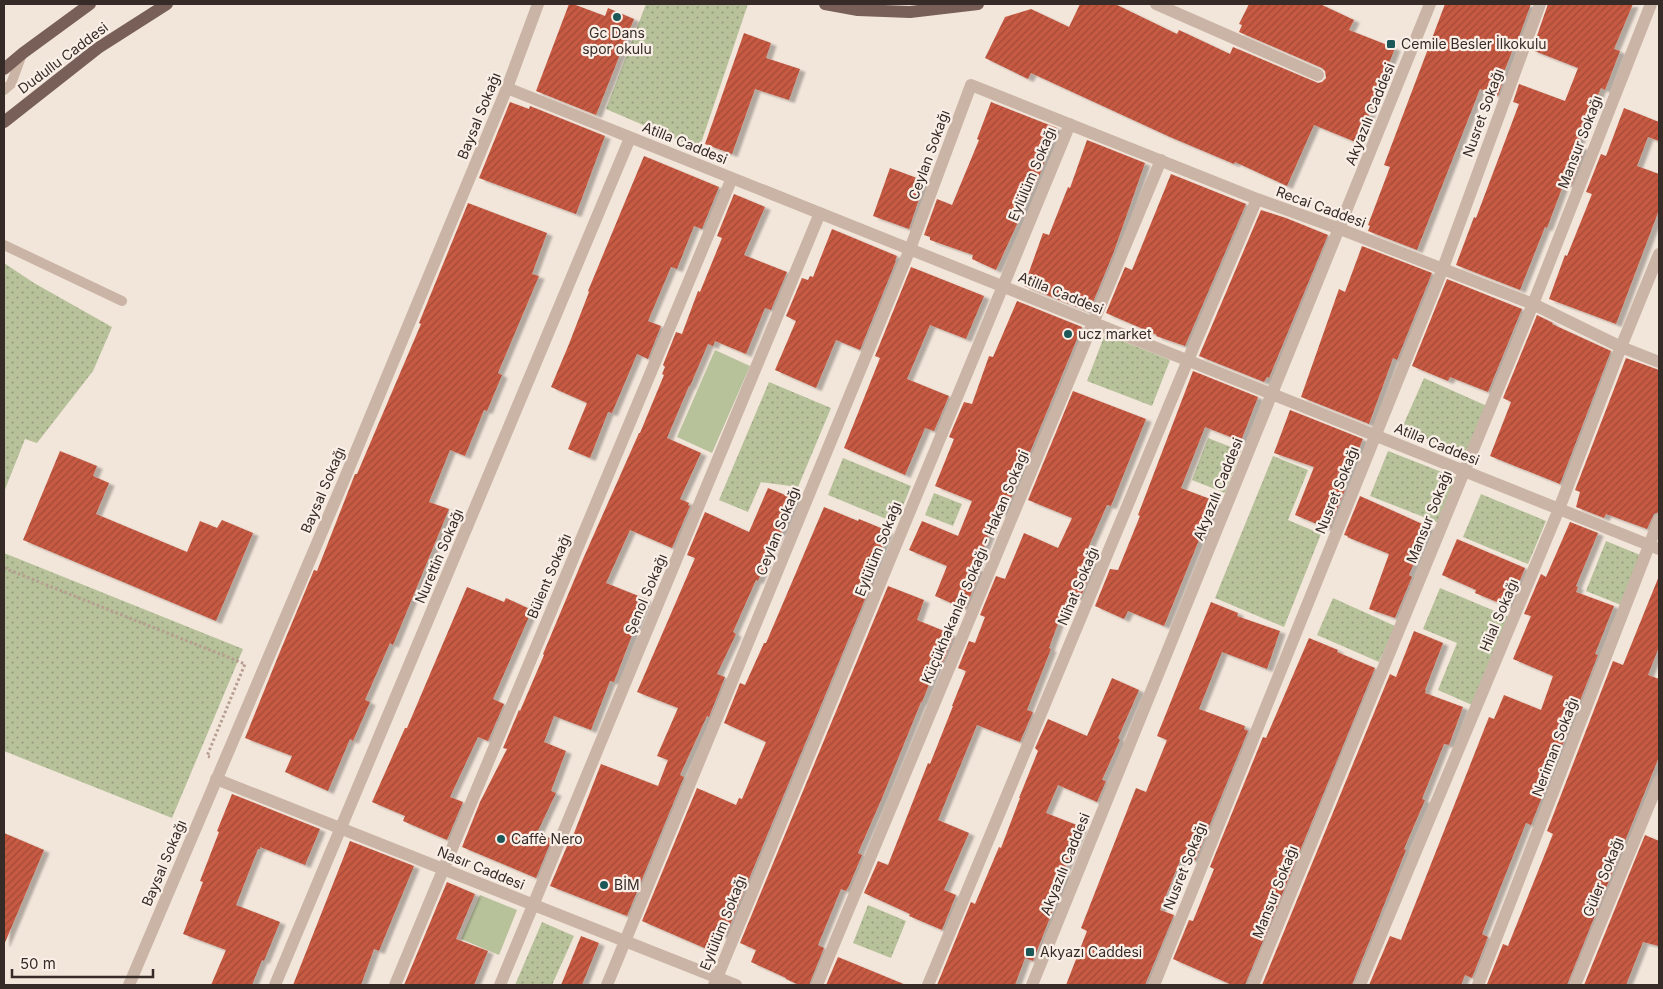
<svg xmlns="http://www.w3.org/2000/svg" width="1663" height="989" viewBox="0 0 1663 989" font-family="Inter,sans-serif">
  <defs>
    <pattern id="grass-dots" width="8" height="8" patternUnits="userSpaceOnUse" patternTransform="scale(1.25)"><rect width="8" height="8" fill="#b7c19a"/><path d="M2 2h.1M6 6h.1" fill="none" stroke="#969d7e" stroke-width="1.8" stroke-linecap="round"/></pattern>
    <pattern id="building-hatch" width="6" height="6" patternUnits="userSpaceOnUse" patternTransform="scale(1.25)"><rect width="6" height="6" fill="#c75a43"/><path d="M-1 1l2-2M0 6l6-6M5 7l2-2" fill="none" stroke="#a24b38"/></pattern>
    <filter id="shadow"><feDropShadow dx="5.5" dy="3" stdDeviation="1" flood-color="#0004"/></filter>
  </defs>
  <rect width="100%" height="100%" fill="#f2e5da"/>
  <path fill="url(#grass-dots)" d="M 646,4 L 748,4 L 699,149 L 606,109 Z
    M 4,263 L 34,283 L 112,327 L 93,371 L 37,443 L 25,439 L 4,492 Z
    M 1105,334 L 1170,360 L 1152,406 L 1087,381 Z
    M 1424,378 L 1487,406 L 1465,456 L 1402,428 Z
    M 769,382 L 831,408 L 798,487 L 761,482 L 748,512 L 719,500 Z
    M 1208,438 L 1241,451 L 1225,493 L 1192,480 Z
    M 1388,451 L 1457,478 L 1439,523 L 1370,496 Z
    M 1273,456 L 1308,470 L 1288,520 L 1321,534 L 1284,627 L 1215,598 Z
    M 843,458 L 911,486 L 896,523 L 828,495 Z
    M 934,493 L 962,504 L 953,526 L 925,515 Z
    M 1481,494 L 1546,521 L 1528,564 L 1463,537 Z
    M 1606,541 L 1645,557 L 1626,607 L 1586,591 Z
    M 4,553 L 243,649 L 172,818 L 4,751 Z
    M 1440,588 L 1509,617 L 1472,705 L 1438,690 L 1457,643 L 1423,629 Z
    M 1333,598 L 1395,626 L 1379,662 L 1317,635 Z
    M 868,905 L 906,921 L 891,958 L 853,943 Z
    M 542,922 L 574,936 L 552,985 L 515,985 Z"/>
  <path fill="#b7c19a" d="M 715,350 L 750,366 L 712,453 L 677,437 Z
    M 480,895 L 517,910 L 499,955 L 461,939 Z"/>
  <path fill="url(#building-hatch)" filter="url(#shadow)" d="M 569,4 L 573,4 L 605,16 L 608,8 L 634,19 L 596,115 L 536,91 Z
    M 1080,4 L 1115,4 L 1177,34 L 1179,30 L 1230,54 L 1233,47 L 1318,83 L 1322,82 L 1326,78 L 1325,71 L 1322,68 L 1239,32 L 1242,25 L 1239,24 L 1249,4 L 1320,4 L 1354,20 L 1349,30 L 1395,48 L 1358,143 L 1314,125 L 1287,186 L 1235,162 L 1234,164 L 1170,137 L 1031,73 L 1028,79 L 985,58 L 1005,17 L 1031,9 L 1069,27 Z
    M 1445,4 L 1531,4 L 1516,45 L 1515,44 L 1502,77 L 1504,78 L 1498,96 L 1480,89 L 1417,250 L 1368,231 L 1370,226 L 1368,225 L 1390,167 L 1384,165 Z
    M 1548,4 L 1633,4 L 1614,49 L 1620,51 L 1605,90 L 1601,88 L 1577,145 L 1585,148 L 1571,186 L 1564,183 L 1547,228 L 1545,227 L 1520,290 L 1456,265 L 1474,217 L 1476,218 L 1519,104 L 1513,102 L 1519,84 L 1565,101 L 1578,68 L 1532,50 Z
    M 744,33 L 771,43 L 766,58 L 800,69 L 789,100 L 755,89 L 732,154 L 705,144 Z
    M 510,102 L 529,109 L 530,106 L 605,136 L 576,214 L 479,178 Z
    M 991,102 L 1057,128 L 1040,174 L 996,270 L 972,259 L 973,255 L 930,240 L 930,237 L 924,235 L 937,199 L 952,205 L 979,140 L 977,139 Z
    M 1624,108 L 1659,122 L 1659,141 L 1648,137 L 1637,166 L 1659,174 L 1659,210 L 1616,324 L 1549,299 L 1565,255 L 1567,256 L 1592,194 L 1586,192 L 1601,154 L 1606,156 Z
    M 1087,140 L 1145,163 L 1113,254 L 1089,312 L 1024,286 L 1043,233 L 1049,235 L 1068,187 L 1070,188 Z
    M 644,156 L 719,187 L 702,229 L 694,226 L 677,269 L 671,267 L 648,321 L 661,326 L 648,359 L 637,354 L 612,413 L 608,412 L 590,458 L 568,449 L 587,403 L 551,387 L 569,344 L 589,292 L 588,291 Z
    M 890,168 L 925,181 L 909,229 L 873,216 Z
    M 1171,174 L 1246,204 L 1185,346 L 1156,336 L 1157,335 L 1106,313 L 1125,267 L 1132,270 Z
    M 734,194 L 765,207 L 744,255 L 787,272 L 771,310 L 765,308 L 746,354 L 715,341 L 713,346 L 708,344 L 690,386 L 689,386 L 667,438 L 701,453 L 680,499 L 689,503 L 688,505 L 690,506 L 672,548 L 630,530 L 606,583 L 646,599 L 614,682 L 610,681 L 591,730 L 554,716 L 544,742 L 566,751 L 551,791 L 556,793 L 537,833 L 552,839 L 536,878 L 462,847 L 480,802 L 507,749 L 503,748 L 519,710 L 520,711 L 544,655 L 543,654 L 583,559 L 639,433 L 640,433 L 664,375 L 662,374 L 665,367 L 663,365 L 676,332 L 682,334 L 698,291 L 700,292 L 722,238 L 717,236 Z
    M 468,203 L 547,233 L 532,274 L 539,276 L 498,373 L 502,375 L 487,411 L 484,410 L 465,456 L 450,450 L 429,502 L 449,509 L 393,645 L 390,643 L 365,700 L 370,702 L 353,741 L 350,739 L 328,791 L 285,772 L 292,756 L 245,738 L 279,654 L 314,570 L 317,571 L 355,474 L 357,474 L 421,324 L 419,323 Z
    M 1261,210 L 1286,218 L 1328,235 L 1269,378 L 1267,377 L 1264,382 L 1199,356 Z
    M 832,229 L 897,256 L 895,261 L 896,261 L 860,350 L 836,340 L 816,388 L 775,370 L 796,321 L 786,316 L 802,278 L 808,280 L 810,276 L 813,277 Z
    M 1362,246 L 1432,273 L 1397,360 L 1393,358 L 1369,424 L 1301,397 L 1339,289 L 1345,292 Z
    M 911,267 L 984,296 L 966,339 L 930,325 L 907,379 L 949,396 L 934,431 L 925,428 L 905,475 L 844,448 L 880,358 L 875,356 Z
    M 1447,279 L 1522,309 L 1488,392 L 1450,377 L 1448,381 L 1412,366 Z
    M 1017,301 L 1082,327 L 1004,515 L 998,512 L 976,568 L 981,570 L 965,609 L 935,596 L 947,566 L 909,550 L 922,521 L 958,536 L 972,501 L 935,486 L 954,439 L 949,437 L 964,402 L 972,404 L 989,356 L 993,357 Z
    M 1537,315 L 1553,323 L 1552,324 L 1611,351 L 1560,484 L 1490,456 L 1511,402 L 1503,398 Z
    M 1626,358 L 1659,370 L 1659,512 L 1654,514 L 1647,529 L 1606,514 L 1604,518 L 1576,507 L 1580,492 L 1575,490 Z
    M 1193,371 L 1258,397 L 1241,441 L 1205,427 L 1181,488 L 1218,502 L 1202,541 L 1199,540 L 1164,626 L 1128,611 L 1124,619 L 1095,606 L 1110,569 L 1118,570 L 1140,516 L 1138,515 Z
    M 1073,391 L 1146,419 L 1111,506 L 1107,505 L 1084,557 L 1095,562 L 1080,599 L 1071,595 L 1069,600 L 1067,599 L 1049,648 L 1051,649 L 1027,710 L 1033,712 L 1020,742 L 977,725 L 938,820 L 969,833 L 944,890 L 956,895 L 942,930 L 909,916 L 910,914 L 864,893 L 878,861 L 888,865 L 928,763 L 930,764 L 953,706 L 952,706 L 966,671 L 958,668 L 969,641 L 975,643 L 985,617 L 980,615 L 996,576 L 1005,579 L 1024,533 L 1058,548 L 1072,518 L 1028,500 Z
    M 1290,410 L 1363,439 L 1342,489 L 1345,490 L 1329,529 L 1295,515 L 1314,467 L 1274,453 Z
    M 60,451 L 97,466 L 93,476 L 109,483 L 96,514 L 187,552 L 200,521 L 217,528 L 222,520 L 253,533 L 216,621 L 23,540 Z
    M 768,488 L 795,499 L 781,533 L 779,532 L 758,581 L 756,580 L 733,632 L 736,634 L 717,674 L 725,677 L 709,717 L 707,716 L 680,775 L 684,777 L 627,916 L 550,886 L 567,846 L 569,846 L 601,764 L 658,786 L 668,760 L 657,756 L 678,708 L 637,692 L 695,558 L 687,555 L 705,512 L 749,532 Z
    M 1360,496 L 1429,527 L 1409,575 L 1412,577 L 1395,618 L 1369,609 L 1389,554 L 1347,537 L 1348,536 L 1344,535 Z
    M 824,507 L 858,521 L 859,519 L 888,531 L 870,579 L 873,580 L 725,937 L 716,933 L 709,950 L 642,921 L 697,788 L 736,805 L 739,798 L 742,799 L 766,742 L 724,723 L 740,683 L 745,685 L 764,643 L 766,643 Z
    M 1570,522 L 1598,533 L 1576,586 L 1578,587 L 1576,592 L 1614,606 L 1595,654 L 1598,655 L 1531,825 L 1526,823 L 1482,934 L 1488,937 L 1472,978 L 1465,975 L 1461,985 L 1369,985 L 1390,936 L 1401,940 L 1489,717 L 1494,719 L 1504,695 L 1541,710 L 1553,676 L 1513,659 L 1531,616 L 1524,614 L 1541,574 L 1546,577 Z
    M 1457,539 L 1525,568 L 1509,607 L 1475,593 L 1476,590 L 1442,575 Z
    M 1659,576 L 1659,647 L 1648,675 L 1659,679 L 1659,757 L 1567,985 L 1487,984 L 1503,944 L 1508,946 L 1553,834 L 1547,831 L 1613,661 L 1623,665 Z
    M 888,586 L 924,600 L 917,620 L 954,635 L 943,662 L 939,660 L 922,702 L 921,702 L 882,798 L 858,853 L 862,855 L 849,886 L 846,891 L 841,889 L 818,945 L 824,948 L 809,985 L 799,985 L 786,979 L 786,978 L 751,962 L 756,950 L 740,943 Z
    M 467,587 L 504,602 L 506,598 L 532,610 L 493,699 L 504,704 L 488,741 L 478,737 L 450,797 L 463,802 L 447,840 L 403,821 L 405,816 L 372,802 L 405,728 L 407,728 Z
    M 1211,602 L 1238,613 L 1237,616 L 1280,631 L 1267,669 L 1222,652 L 1199,709 L 1245,726 L 1244,729 L 1248,731 L 1195,861 L 1182,856 L 1160,910 L 1174,915 L 1145,985 L 1066,985 L 1087,931 L 1081,928 L 1136,788 L 1146,792 L 1167,740 L 1157,736 Z
    M 1414,631 L 1443,643 L 1425,690 L 1426,691 L 1425,693 L 1463,707 L 1449,745 L 1444,744 L 1422,799 L 1425,800 L 1404,849 L 1406,850 L 1352,985 L 1262,985 L 1390,674 L 1396,677 Z
    M 1309,638 L 1338,650 L 1337,652 L 1375,668 L 1245,985 L 1232,985 L 1173,959 L 1189,920 L 1193,921 L 1214,869 L 1210,867 L 1263,737 L 1266,738 Z
    M 1112,678 L 1139,690 L 1118,738 L 1120,740 L 1102,780 L 1106,781 L 1097,802 L 1058,785 L 1046,813 L 1082,827 L 1063,873 L 1067,874 L 1033,961 L 1025,958 L 1015,985 L 937,985 L 971,902 L 975,904 L 999,847 L 1001,848 L 1020,798 L 1019,798 L 1038,751 L 1035,748 L 1048,719 L 1087,736 Z
    M 232,794 L 320,829 L 305,865 L 260,847 L 260,849 L 258,849 L 236,905 L 280,922 L 264,961 L 262,960 L 252,985 L 211,985 L 226,950 L 183,934 L 203,882 L 200,881 L 219,832 L 217,831 Z
    M 4,833 L 44,850 L 4,945 Z
    M 1645,835 L 1659,841 L 1659,946 L 1643,942 L 1626,985 L 1584,985 Z
    M 350,841 L 414,866 L 379,951 L 374,949 L 361,985 L 293,985 Z
    M 447,882 L 475,894 L 456,939 L 488,951 L 474,985 L 404,985 Z
    M 581,936 L 599,943 L 582,985 L 561,985 Z
    M 838,957 L 906,985 L 826,985 Z"/>
  <g fill="none" stroke-linecap="round" stroke-linejoin="round">
    <path stroke="#b69e90" stroke-width="3" stroke-dasharray="2.5 2.5" stroke-linecap="butt" d="M 4,568 L 245,664 L 207,756 L 210,757"/>
    <path stroke="#cab4a6" stroke-width="10" d="M 4,90 L 11,84 L 22,54
      M 4,245 L 122,301"/>
    <path stroke="#cab4a6" stroke-width="12" d="M 1156,4 L 1318,75
      M 216,779 L 736,985
      M 129,985 L 344,480 L 507,88 L 1659,549
      M 275,985 L 630,138
      M 395,985 L 732,178
      M 500,985 L 820,213
      M 607,985 L 910,249 L 971,85 L 1257,199 L 1340,229 L 1533,304 L 1621,347 L 1659,362
      M 714,985 L 1070,124
      M 817,985 L 1161,160
      M 928,985 L 1188,360 L 1257,199
      M 1154,985 L 1443,268 L 1540,4
      M 1253,985 L 1533,304 L 1651,4
      M 1360,985 L 1559,509 L 1621,347 L 1659,254
      M 1478,985 L 1659,520
      M 1575,985 L 1659,781"/>
    <path stroke="#cab4a6" stroke-width="12" d="M 507,88 L 538,4
      M 1032,985 L 1430,4"/>
    <path stroke="#786058" stroke-width="12" d="M 825,4 L 858,10 L 910,12 L 978,4
      M 4,69 L 23,53 L 90,4
      M 4,122 L 98,48 L 167,4"/>
  </g>
  <g fill="#1c5857" stroke="#f9efe7" stroke-width="2">
    <circle cx="617" cy="17" r="5"/>
    <rect x="1386" y="39" width="10" height="10" rx="2.5"/>
    <circle cx="1068" cy="334" r="5"/>
    <circle cx="501" cy="839" r="5"/>
    <circle cx="604" cy="885" r="5"/>
    <rect x="1025" y="947" width="10" height="10" rx="2.5"/>
  </g>
  <g text-anchor="middle" stroke-width="4.5" stroke-linejoin="round" paint-order="stroke">
    <g font-size="14" fill="#362b27" stroke="#f9efe7" text-anchor="start">
      <text x="617" y="38" text-anchor="middle">Gc Dans<tspan x="617" dy="16">spor okulu</tspan></text>
      <text x="1401" y="49">Cemile Besler İlkokulu</text>
      <text x="1078" y="339">ucz market</text>
      <text x="511" y="844">Caffè Nero</text>
      <text x="614" y="890">BİM</text>
      <text x="1040" y="957">Akyazı Caddesi</text>
    </g>
    <g font-size="14" fill="#362b27" stroke="#f9efe7">
      <text transform="translate(63 58) rotate(-37)" y="5">Dudullu Caddesi</text>
      <text transform="translate(1483 113) rotate(-70)" y="5">Nusret Sokağı</text>
      <text transform="translate(1370 114) rotate(-68)" y="5">Akyazılı Caddesi</text>
      <text transform="translate(479 116) rotate(-68)" y="5">Baysal Sokağı</text>
      <text transform="translate(1580 142) rotate(-69)" y="5">Mansur Sokağı</text>
      <text transform="translate(685 143) rotate(22)" y="5">Atilla Caddesi</text>
      <text transform="translate(929 155) rotate(-70)" y="5">Ceylan Sokağı</text>
      <text transform="translate(1032 174) rotate(-67)" y="5">Eylülüm Sokağı</text>
      <text transform="translate(1321 207) rotate(20)" y="5">Recai Caddesi</text>
      <text transform="translate(1061 293) rotate(22)" y="5">Atilla Caddesi</text>
      <text transform="translate(1437 444) rotate(22)" y="5">Atilla Caddesi</text>
      <text transform="translate(1218 489) rotate(-68)" y="5">Akyazılı Caddesi</text>
      <text transform="translate(323 490) rotate(-67)" y="5">Baysal Sokağı</text>
      <text transform="translate(1337 490) rotate(-68)" y="5">Nusret Sokağı</text>
      <text transform="translate(1429 517) rotate(-68)" y="5">Mansur Sokağı</text>
      <text transform="translate(778 531) rotate(-68)" y="5">Ceylan Sokağı</text>
      <text transform="translate(878 549) rotate(-68)" y="5">Eylülüm Sokağı</text>
      <text transform="translate(439 556) rotate(-67)" y="5">Nurettin Sokağı</text>
      <text transform="translate(975 567) rotate(-67)" y="5">Küçükhakanlar Sokağı - Hakan Sokagi</text>
      <text transform="translate(549 576) rotate(-67)" y="5">Bülent Sokağı</text>
      <text transform="translate(1078 586) rotate(-67)" y="5">Nihat Sokağı</text>
      <text transform="translate(646 594) rotate(-67)" y="5">Şenol Sokağı</text>
      <text transform="translate(1499 615) rotate(-67)" y="5">Hilal Sokağı</text>
      <text transform="translate(1555 747) rotate(-69)" y="5">Neriman Sokağı</text>
      <text transform="translate(164 863) rotate(-67)" y="5">Baysal Sokağı</text>
      <text transform="translate(1065 864) rotate(-68)" y="5">Akyazılı Caddesi</text>
      <text transform="translate(1185 866) rotate(-68)" y="5">Nusret Sokağı</text>
      <text transform="translate(481 868) rotate(22)" y="5">Nasır Caddesi</text>
      <text transform="translate(1603 877) rotate(-68)" y="5">Güler Sokağı</text>
      <text transform="translate(1275 892) rotate(-68)" y="5">Mansur Sokağı</text>
      <text transform="translate(723 923) rotate(-68)" y="5">Eylülüm Sokağı</text>
    </g>
  </g>
  <rect width="1663" height="989" fill="none" stroke="#362b27" stroke-width="10"/>
  <path d="M12 969v8h141v-8" fill="none" stroke="#362b27" stroke-width="2.5"/>
  <text x="20" y="969" font-size="15" fill="#362b27" stroke="#f9efe7" stroke-width="4" paint-order="stroke">50 m</text>
</svg>
